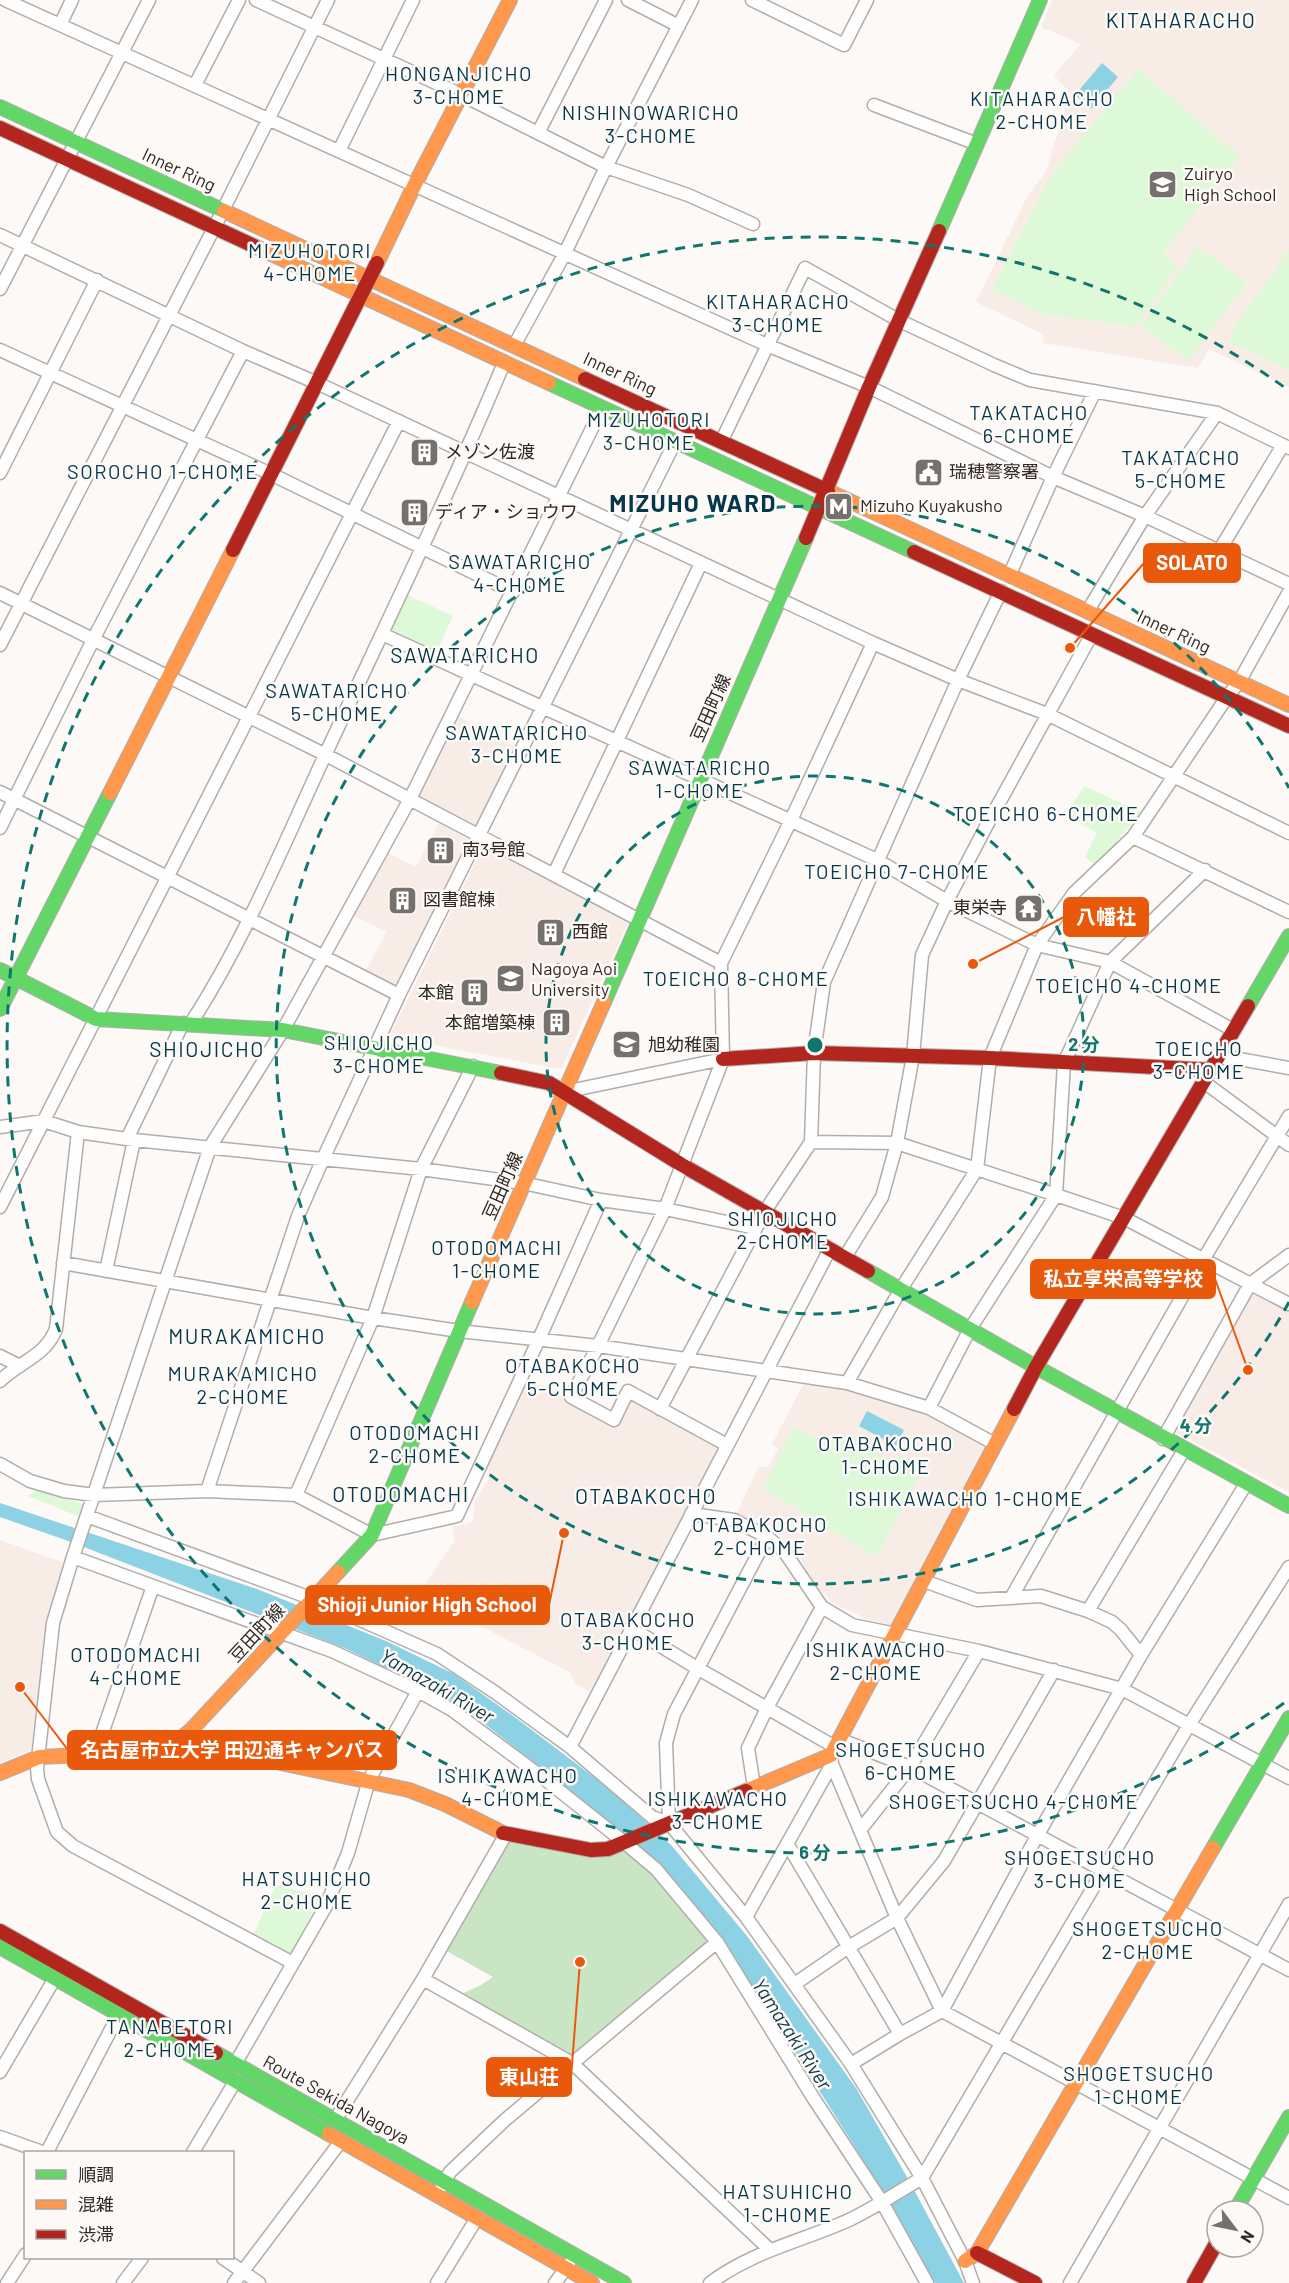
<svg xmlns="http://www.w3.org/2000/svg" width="1289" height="2283" viewBox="0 0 1289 2283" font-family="Barlow,'Noto Sans JP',sans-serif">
  <rect width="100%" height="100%" fill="#fcf9f7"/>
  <path fill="#f8ece6" d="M 1052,0 L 1289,0 L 1289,387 L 1209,349 L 1198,368 L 1043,343 L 1043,334 L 976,302 L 1027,197 L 1046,171 L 1070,93 L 1054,75 L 1081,44 L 1041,27 Z
    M 458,716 L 516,747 L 478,827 L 474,829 L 420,800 L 419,796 Z
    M 439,823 L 467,839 L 469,843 L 398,985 L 393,988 L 365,973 L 386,932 L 353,915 L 388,853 L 416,867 Z
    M 483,847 L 629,921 L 561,1069 L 389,1037 Z
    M 1256,1294 L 1289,1311 L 1289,1492 L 1177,1433 L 1176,1428 L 1247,1296 Z
    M 527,1378 L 612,1424 L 628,1401 L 634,1400 L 719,1446 L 593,1695 L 575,1683 L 569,1672 L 419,1594 L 455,1540 L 452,1527 L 473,1522 L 475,1501 L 489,1479 L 488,1463 Z
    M 805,1381 L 845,1387 L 926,1414 L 983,1444 L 984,1447 L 890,1626 L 866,1619 L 833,1603 L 810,1579 L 801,1559 L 775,1529 L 760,1519 L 736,1515 L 758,1467 L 768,1467 L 778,1449 L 772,1444 Z
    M 0,1540 L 65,1563 L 47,1623 L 31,1750 L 0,1763 Z"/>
  <path fill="#ddf9d7" d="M 1138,69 L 1240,156 L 1163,253 L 1178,267 L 1136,326 L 1042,314 L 992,289 L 1052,174 Z
    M 1198,247 L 1247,282 L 1189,361 L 1141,326 Z
    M 1289,250 L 1289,370 L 1230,342 L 1232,330 Z
    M 405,594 L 453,616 L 436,653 L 388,631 Z
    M 1084,786 L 1141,812 L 1097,866 L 1085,857 L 1097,833 L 1066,815 Z
    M 794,1427 L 821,1441 L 823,1439 L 837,1445 L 842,1436 L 893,1461 L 897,1455 L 907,1457 L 925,1465 L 876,1557 L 763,1489 Z
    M 37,1490 L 84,1504 L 80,1517 L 28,1496 Z
    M 276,1885 L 321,1896 L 291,1954 L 253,1935 Z"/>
  <path fill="#c9e5c3" d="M 506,1834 L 591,1850 L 630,1841 L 717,1942 L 572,2063 L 455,1997 L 481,1985 L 493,1977 L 441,1948 Z"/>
  <path fill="#8dd2e4" d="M 1102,63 L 1118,77 L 1091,109 L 1075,95 Z
    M 867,1411 L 904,1430 L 896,1446 L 859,1426 Z
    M 0,1503 L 257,1589 L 386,1641 L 454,1674 L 516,1718 L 611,1790 L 672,1846 L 747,1936 L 856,2088 L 907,2177 L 964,2283 L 935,2283 L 885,2195 L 775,2020 L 704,1917 L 674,1881 L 561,1783 L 460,1705 L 347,1649 L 71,1542 L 0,1517 Z"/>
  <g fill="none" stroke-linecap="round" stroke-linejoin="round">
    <defs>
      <path id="street" d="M 5,0 L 767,345 L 869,387 L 1053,477 L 1145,516 L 1289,584
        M 256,0 L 462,95 L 606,167 L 688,195 L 753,224
        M 628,0 L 679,26
        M 752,0 L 844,45 L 867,0
        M 60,25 L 72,0
        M 195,85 L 239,0
        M 874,105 L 977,144
        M 538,133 L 606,0
        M 339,151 L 413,0
        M 0,235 L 243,351 L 317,383 L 873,643 L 958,680 L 1047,714 L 1289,833
        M 0,289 L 149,0
        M 515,344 L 565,253 L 606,167 L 692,0
        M 0,350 L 271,474 L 513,592
        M 721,442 L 805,268 L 900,321 L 994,365 L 1030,380 L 1217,413 L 1289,448
        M 0,473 L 97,280
        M 1219,551 L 1283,445
        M 1009,576 L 1053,477 L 1095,391
        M 1001,591 L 958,680 L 824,982 L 814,1053 L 811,1142 L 897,1143 L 1056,1195 L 1124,1218 L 1289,1304
        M 0,593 L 326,755 L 721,963
        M 1087,612 L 1145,516 L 1217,413
        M 382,634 L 877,860 L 947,901 L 1037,945 L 1110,962 L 1233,1030
        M 0,645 L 214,228 L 328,0
        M 0,792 L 399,995
        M 0,828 L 93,640 L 243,351
        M 1133,837 L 1289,912
        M 554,874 L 701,563
        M 191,1023 C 246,938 284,843 327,751 C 387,622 449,494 504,363
        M 1218,1058 L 1233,1058 L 1289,1068
        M 1204,1082 L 1289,1145
        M 564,1092 L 723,1059
        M 0,1127 L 44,1121 L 78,1132 L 134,1140 L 421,1169 L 523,1183 L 601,1200 L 665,1209 L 755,1228
        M 127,1139 L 183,1023
        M 0,1207 L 399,421
        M 845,1257 L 882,1197 L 897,1143 L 913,1056 L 922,955 L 947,901 L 988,823 L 1092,634
        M 63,1263 L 373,1318 L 459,1331 L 598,1346 L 847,1383 L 929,1408 L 995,1444
        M 106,1271 L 134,1140
        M 0,1356 L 20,1366
        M 0,1381 C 20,1361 45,1357 56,1329 L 78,1132
        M 847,1383 L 901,1289 L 977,1169 L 990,1058 L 1037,945 L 1074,893 L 1133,837 L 1227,697 L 1239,682 L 1289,592
        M 929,1408 L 970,1329 L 1056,1195 L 1064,1063 L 1110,962 L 1205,870
        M 660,1409 L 765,1211 L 811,1142
        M 1163,1439 L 1250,1284 L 1289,1255
        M 727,1445 L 628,1391 L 614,1420 L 571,1397 L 598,1346 L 665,1209 L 723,1059 L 721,963 L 791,820 L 873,643
        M 0,1464 L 30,1481 L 64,1491 L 94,1495 L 207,1491 L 296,1495 L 372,1535 L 457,1516 L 539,1339 L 601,1200
        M 207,1491 L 298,1216 L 323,1159 L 399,995 L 675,442
        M 296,1495 L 373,1318 L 421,1169 L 473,1066
        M 691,1514 L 734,1520 L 767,1537 L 784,1551 L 822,1607 L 852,1625 L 979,1651 L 1122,1689 L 1289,1778
        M 87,1516 L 313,1599 L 437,1654 L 496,1693 L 570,1747 L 652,1817 L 669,1823 L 746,1917 L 851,2064 L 922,2178 L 965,2261 L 973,2283
        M 73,1557 L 332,1651 L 418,1691 L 452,1710 L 546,1780 L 625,1843 L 656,1869 L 717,1942 L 814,2099 L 882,2202 L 927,2283
        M 924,1581 L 977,1600 L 1041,1596 L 1088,1611 L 1112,1622 L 1121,1630 L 1141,1655
        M 1011,1598 L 1203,1260 L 1289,1116
        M 1088,1611 L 1184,1450
        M 631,1628 L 697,1668 L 835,1747
        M 839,1739 L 910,1767 L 1289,1970
        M 570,1747 L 830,1249
        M 95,1754 L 153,1586
        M 831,1755 L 832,1764 L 897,1918 L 942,2011 L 1289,2198
        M 754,1787 L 748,1748 L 767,1708 L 822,1607
        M 669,1823 L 666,1743 L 674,1714 L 767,1537
        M 861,1829 L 910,1767 L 979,1651
        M 788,1845 L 900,2034
        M 746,1917 L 832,1764
        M 293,1963 L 73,1846 L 57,1832 L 38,1779 L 37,1768 L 53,1623 L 73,1557 L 210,1147 L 283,1030 L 410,799 L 602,408
        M 423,1979 L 572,2063 L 769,2249
        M 796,1983 L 847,1948 L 897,1918 L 944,1861 L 1054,1670
        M 235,2064 L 326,1906 L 348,1853 L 369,1780 L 418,1691
        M 851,2064 L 900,2034 L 942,2011 L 1037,1836 L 1141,1655 L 1246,1484
        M 0,2072 L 55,1978
        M 335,2120 L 423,1979 L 506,1834
        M 0,2137 L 42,2152
        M 47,2152 L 119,2014
        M 193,2152 L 236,2080
        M 442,2186 L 450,2172 L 505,2120 L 717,1942
        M 223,2258 L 259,2283
        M 7,2283 L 26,2254
        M 123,2283 L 142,2258
        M 234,2283 L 341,2141
        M 437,2283 L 477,2218
        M 555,2283 L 569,2264
        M 710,2283 C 755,2250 800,2242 849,2220 C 874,2208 898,2192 922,2178 L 1189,1725 L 1289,1567
        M 1070,2283 L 1289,1904"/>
      <path id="fast" d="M 0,107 L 224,211
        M 939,231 L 1040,0
        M 549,383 L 914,552
        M 0,970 L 96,1019 L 283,1030 L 501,1073
        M 604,1002 L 806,538
        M 1248,1006 L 1289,936
        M 0,1009 L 110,793
        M 868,1271 L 1036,1367 L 1289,1506
        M 338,1572 L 372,1535 L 472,1302
        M 1213,1848 L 1289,1718
        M 0,1947 L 329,2134
        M 216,2053 L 624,2283
        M 1235,2211 L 1289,2117"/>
      <path id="slow" d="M 224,211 L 585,379
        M 254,246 L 549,383
        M 377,263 L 414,186 L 510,0
        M 828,491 L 1289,705
        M 110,793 L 233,550
        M 472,1302 L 604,1002
        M 173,1745 L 195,1756 L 276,1762 L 409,1790 L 445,1804 L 503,1833
        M 0,1773 L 39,1757 L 148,1752 L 173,1745 L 192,1729 L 338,1572
        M 746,1791 L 831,1755 L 1014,1409
        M 329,2134 L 592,2283
        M 965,2261 L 977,2253 L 1213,1848"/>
      <path id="jam" d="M 0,128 L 254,246
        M 585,379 L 828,491
        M 806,538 L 869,387 L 939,231
        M 233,550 L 377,263
        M 914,552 L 1289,726
        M 723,1059 L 814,1053 L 990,1058 L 1211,1070
        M 501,1073 L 549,1083 L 682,1165 L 868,1271
        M 1014,1409 L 1036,1367 L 1248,1006
        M 503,1833 L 591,1850 L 608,1849 L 746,1791
        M 0,1931 L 216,2053
        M 977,2253 L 1035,2283
        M 1194,2283 L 1217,2242"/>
    </defs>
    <use href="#street" stroke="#b2ada9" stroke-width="15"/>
    <use href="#fast" stroke="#b2ada9" stroke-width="16"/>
    <use href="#slow" stroke="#b2ada9" stroke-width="16"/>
    <use href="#jam" stroke="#b2ada9" stroke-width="16"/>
    <use href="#street" stroke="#fffefe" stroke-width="12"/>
    <use href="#fast" stroke="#63d668" stroke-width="14"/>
    <use href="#slow" stroke="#ff974d" stroke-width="14"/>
    <use href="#jam" stroke="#b3261e" stroke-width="14"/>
  </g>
  <g fill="none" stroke="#0f766e" stroke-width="3" stroke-dasharray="10 8">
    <circle cx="815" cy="1045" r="269"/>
    <path d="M1289 1302A539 539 0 1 1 1289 788"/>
    <path d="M1284 1703A808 808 0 1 1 1284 387"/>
  </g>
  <defs>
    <symbol id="school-square" viewBox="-11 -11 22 22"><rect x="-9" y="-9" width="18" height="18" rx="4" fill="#77716d" stroke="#fdf9f6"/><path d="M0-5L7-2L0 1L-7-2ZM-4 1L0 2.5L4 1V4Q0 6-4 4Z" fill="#fff"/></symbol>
    <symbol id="building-square" viewBox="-11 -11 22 22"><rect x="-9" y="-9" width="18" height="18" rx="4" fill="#77716d" stroke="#fdf9f6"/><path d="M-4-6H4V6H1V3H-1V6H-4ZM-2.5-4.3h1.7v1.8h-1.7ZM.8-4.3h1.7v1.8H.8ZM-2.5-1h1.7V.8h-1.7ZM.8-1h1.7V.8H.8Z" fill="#fff"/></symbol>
    <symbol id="civic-square" viewBox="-11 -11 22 22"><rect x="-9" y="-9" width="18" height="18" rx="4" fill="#77716d" stroke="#fdf9f6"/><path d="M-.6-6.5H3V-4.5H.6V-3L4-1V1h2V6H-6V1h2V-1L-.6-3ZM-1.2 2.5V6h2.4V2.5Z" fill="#fff"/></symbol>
    <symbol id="metro-square" viewBox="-11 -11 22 22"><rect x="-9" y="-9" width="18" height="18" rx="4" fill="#77716d" stroke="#fdf9f6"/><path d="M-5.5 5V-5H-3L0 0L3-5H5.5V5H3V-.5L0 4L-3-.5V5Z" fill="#fff"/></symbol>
    <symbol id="temple-square" viewBox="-11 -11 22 22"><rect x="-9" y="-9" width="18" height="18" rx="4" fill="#77716d" stroke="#fdf9f6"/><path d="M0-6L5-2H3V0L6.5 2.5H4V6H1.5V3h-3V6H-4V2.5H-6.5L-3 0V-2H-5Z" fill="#fff"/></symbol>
    <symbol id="university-square" viewBox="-11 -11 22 22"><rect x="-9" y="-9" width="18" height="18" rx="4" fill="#77716d" stroke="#fdf9f6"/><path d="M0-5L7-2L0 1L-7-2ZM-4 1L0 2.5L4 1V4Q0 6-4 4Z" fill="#fff"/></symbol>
  </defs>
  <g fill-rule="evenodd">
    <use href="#school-square" x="1146" y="168" width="33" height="33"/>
    <use href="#building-square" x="408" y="436" width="33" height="33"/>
    <use href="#civic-square" x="912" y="456" width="33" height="33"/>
    <use href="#metro-square" x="822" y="490" width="33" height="33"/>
    <use href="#building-square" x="398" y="496" width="33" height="33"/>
    <use href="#building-square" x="424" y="834" width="33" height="33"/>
    <use href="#building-square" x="386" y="884" width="33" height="33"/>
    <use href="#temple-square" x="1012" y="892" width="33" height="33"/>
    <use href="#building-square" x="534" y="916" width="33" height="33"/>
    <use href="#university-square" x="494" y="962" width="33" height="33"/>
    <use href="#building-square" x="458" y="976" width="33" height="33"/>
    <use href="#building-square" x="540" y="1006" width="33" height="33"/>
    <use href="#school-square" x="610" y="1028" width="33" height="33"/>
  </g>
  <g text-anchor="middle" stroke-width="5" stroke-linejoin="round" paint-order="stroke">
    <g font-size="18" fill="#302823" stroke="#fdf9f6">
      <text transform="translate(179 170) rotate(25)" y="6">Inner Ring</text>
      <text transform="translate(620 374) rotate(25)" y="6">Inner Ring</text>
      <text transform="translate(1174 632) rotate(25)" y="6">Inner Ring</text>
      <text transform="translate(711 708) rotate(-66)" y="6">豆田町線</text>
      <text transform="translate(503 1186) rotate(-66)" y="6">豆田町線</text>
      <text transform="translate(257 1633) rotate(-47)" y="6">豆田町線</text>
      <text transform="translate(336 2100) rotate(29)" y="6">Route Sekida Nagoya</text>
    </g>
    <g font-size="18" fill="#302823" stroke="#fdf9f6" text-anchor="start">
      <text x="1184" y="180">Zuiryo<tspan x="1184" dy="21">High School</tspan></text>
      <text x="445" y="458">メゾン佐渡</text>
      <text x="949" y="478">瑞穂警察署</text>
      <text x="860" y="512">Mizuho Kuyakusho</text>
      <text x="435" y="518">ディア・ショウワ</text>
      <text x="462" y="856">南3号館</text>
      <text x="423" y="906">図書館棟</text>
      <text x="1007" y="914" text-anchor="end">東栄寺</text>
      <text x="572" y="938">西館</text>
      <text x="531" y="975">Nagoya Aoi<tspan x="531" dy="21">University</tspan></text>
      <text x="454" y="999" text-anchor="end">本館</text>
      <text x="535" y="1029" text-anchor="end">本館増築棟</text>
      <text x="648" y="1051">旭幼稚園</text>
    </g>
    <g font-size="20" letter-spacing="1.5" fill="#033749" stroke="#fdf9f6">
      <text x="459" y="81">HONGANJICHO<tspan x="459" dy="23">3-CHOME</tspan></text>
      <text x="1042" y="106">KITAHARACHO<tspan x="1042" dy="23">2-CHOME</tspan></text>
      <text x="651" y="120">NISHINOWARICHO<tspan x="651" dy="23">3-CHOME</tspan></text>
      <text x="310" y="258">MIZUHOTORI<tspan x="310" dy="23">4-CHOME</tspan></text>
      <text x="778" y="309">KITAHARACHO<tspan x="778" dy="23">3-CHOME</tspan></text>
      <text x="1029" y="420">TAKATACHO<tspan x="1029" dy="23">6-CHOME</tspan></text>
      <text x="649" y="427">MIZUHOTORI<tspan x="649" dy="23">3-CHOME</tspan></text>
      <text x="1181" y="465">TAKATACHO<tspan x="1181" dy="23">5-CHOME</tspan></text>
      <text x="163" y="479">SOROCHO 1-CHOME</text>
      <text x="520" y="569">SAWATARICHO<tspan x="520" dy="23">4-CHOME</tspan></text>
      <text x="337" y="698">SAWATARICHO<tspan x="337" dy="23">5-CHOME</tspan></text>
      <text x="517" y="740">SAWATARICHO<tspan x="517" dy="23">3-CHOME</tspan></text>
      <text x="700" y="775">SAWATARICHO<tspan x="700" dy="23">1-CHOME</tspan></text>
      <text x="1046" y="821">TOEICHO 6-CHOME</text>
      <text x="897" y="879">TOEICHO 7-CHOME</text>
      <text x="736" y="986">TOEICHO 8-CHOME</text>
      <text x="1129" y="993">TOEICHO 4-CHOME</text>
      <text x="379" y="1050">SHIOJICHO<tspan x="379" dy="23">3-CHOME</tspan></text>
      <text x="1199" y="1056">TOEICHO<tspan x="1199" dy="23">3-CHOME</tspan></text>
      <text x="783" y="1226">SHIOJICHO<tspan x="783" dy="23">2-CHOME</tspan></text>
      <text x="497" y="1255">OTODOMACHI<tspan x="497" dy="23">1-CHOME</tspan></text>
      <text x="573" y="1373">OTABAKOCHO<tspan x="573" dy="23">5-CHOME</tspan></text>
      <text x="243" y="1381">MURAKAMICHO<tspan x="243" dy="23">2-CHOME</tspan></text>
      <text x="415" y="1440">OTODOMACHI<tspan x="415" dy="23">2-CHOME</tspan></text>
      <text x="886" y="1451">OTABAKOCHO<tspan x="886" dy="23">1-CHOME</tspan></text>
      <text x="966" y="1506">ISHIKAWACHO 1-CHOME</text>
      <text x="760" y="1532">OTABAKOCHO<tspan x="760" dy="23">2-CHOME</tspan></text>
      <text x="628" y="1627">OTABAKOCHO<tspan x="628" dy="23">3-CHOME</tspan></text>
      <text x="876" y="1657">ISHIKAWACHO<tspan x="876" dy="23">2-CHOME</tspan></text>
      <text x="136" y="1662">OTODOMACHI<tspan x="136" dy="23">4-CHOME</tspan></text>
      <text x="911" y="1757">SHOGETSUCHO<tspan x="911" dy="23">6-CHOME</tspan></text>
      <text x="508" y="1783">ISHIKAWACHO<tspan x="508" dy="23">4-CHOME</tspan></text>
      <text x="718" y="1806">ISHIKAWACHO<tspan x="718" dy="23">3-CHOME</tspan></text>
      <text x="1014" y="1809">SHOGETSUCHO 4-CHOME</text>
      <text x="1080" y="1865">SHOGETSUCHO<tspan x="1080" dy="23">3-CHOME</tspan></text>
      <text x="307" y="1886">HATSUHICHO<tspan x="307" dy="23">2-CHOME</tspan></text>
      <text x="1148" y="1936">SHOGETSUCHO<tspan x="1148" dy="23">2-CHOME</tspan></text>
      <text x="170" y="2034">TANABETORI<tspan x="170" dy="23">2-CHOME</tspan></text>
      <text x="1139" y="2081">SHOGETSUCHO<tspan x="1139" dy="23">1-CHOME</tspan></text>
      <text x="788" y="2199">HATSUHICHO<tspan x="788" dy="23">1-CHOME</tspan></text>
    </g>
    <g font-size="20" font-style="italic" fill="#0c3b46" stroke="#fdf9f6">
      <text transform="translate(437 1686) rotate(30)" y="7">Yamazaki River</text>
      <text transform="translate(792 2034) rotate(57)" y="7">Yamazaki River</text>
    </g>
    <g font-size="21" letter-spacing="1.5" fill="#033749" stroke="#fdf9f6">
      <text x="1181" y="28">KITAHARACHO</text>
      <text x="465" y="663">SAWATARICHO</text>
      <text x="207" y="1057">SHIOJICHO</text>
      <text x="247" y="1344">MURAKAMICHO</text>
      <text x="401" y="1502">OTODOMACHI</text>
      <text x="646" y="1504">OTABAKOCHO</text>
    </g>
    <g font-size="24" font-weight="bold" letter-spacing="1.5" fill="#033749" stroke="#fdf9f6">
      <text x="693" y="512">MIZUHO WARD</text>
    </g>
  </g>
  <circle cx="815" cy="1045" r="9" fill="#0f766e" stroke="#fdf9f6" stroke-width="3"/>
  <g font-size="18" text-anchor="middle" font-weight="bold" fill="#0f766e" stroke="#fdf9f6" stroke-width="5" stroke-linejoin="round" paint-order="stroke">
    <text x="1084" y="1051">2 分</text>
    <text x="1196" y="1432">4 分</text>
    <text x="815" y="1859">6 分</text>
  </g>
  <path fill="none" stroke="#e8590c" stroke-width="2" d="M1070 648L1144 563M973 964L1064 917M1248 1370L1215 1279M564 1533L549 1605M20 1687L68 1750M580 1962L571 2077"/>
  <g fill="#e8590c" stroke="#fdf9f6" stroke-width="2">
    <circle cx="1070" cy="648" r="6"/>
    <circle cx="973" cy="964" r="6"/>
    <circle cx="1248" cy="1370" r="6"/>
    <circle cx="564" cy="1533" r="6"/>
    <circle cx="20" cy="1687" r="6"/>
    <circle cx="580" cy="1962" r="6"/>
  </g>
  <g fill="#e8590c" stroke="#e8590c" stroke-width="2">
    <rect x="1144" y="544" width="96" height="38" rx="6"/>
    <rect x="1064" y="898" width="84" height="38" rx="6"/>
    <rect x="1031" y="1260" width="184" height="38" rx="6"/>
    <rect x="306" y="1586" width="243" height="38" rx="6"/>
    <rect x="68" y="1731" width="328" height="38" rx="6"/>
    <rect x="487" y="2058" width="84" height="38" rx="6"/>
  </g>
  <g font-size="20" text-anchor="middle" font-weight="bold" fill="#fff">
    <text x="1192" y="570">SOLATO</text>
    <text x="1106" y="924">八幡社</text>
    <text x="1123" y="1286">私立享栄高等学校</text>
    <text x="427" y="1612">Shioji Junior High School</text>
    <text x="232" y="1757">名古屋市立大学 田辺通キャンパス</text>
    <text x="529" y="2084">東山荘</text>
  </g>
  <rect x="24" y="2151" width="210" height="108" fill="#fdf9f6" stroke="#aba5a2" stroke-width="1.5"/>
  <rect x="36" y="2170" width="30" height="9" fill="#63d668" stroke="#aba5a2" stroke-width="1.5"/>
  <text x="78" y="2181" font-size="18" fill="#302823">順調</text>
  <rect x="36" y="2200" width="30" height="9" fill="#ff974d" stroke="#aba5a2" stroke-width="1.5"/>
  <text x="78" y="2211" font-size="18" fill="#302823">混雑</text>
  <rect x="36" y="2230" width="30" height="9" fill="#b3261e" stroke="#aba5a2" stroke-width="1.5"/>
  <text x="78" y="2241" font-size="18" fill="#302823">渋滞</text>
  <g transform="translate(1235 2229) rotate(122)"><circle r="28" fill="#fdf9f6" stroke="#aba5a2" stroke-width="1.5"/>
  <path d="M0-4.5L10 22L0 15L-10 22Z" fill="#77716d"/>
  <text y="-9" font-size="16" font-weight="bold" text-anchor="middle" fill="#302823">N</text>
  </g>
</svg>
